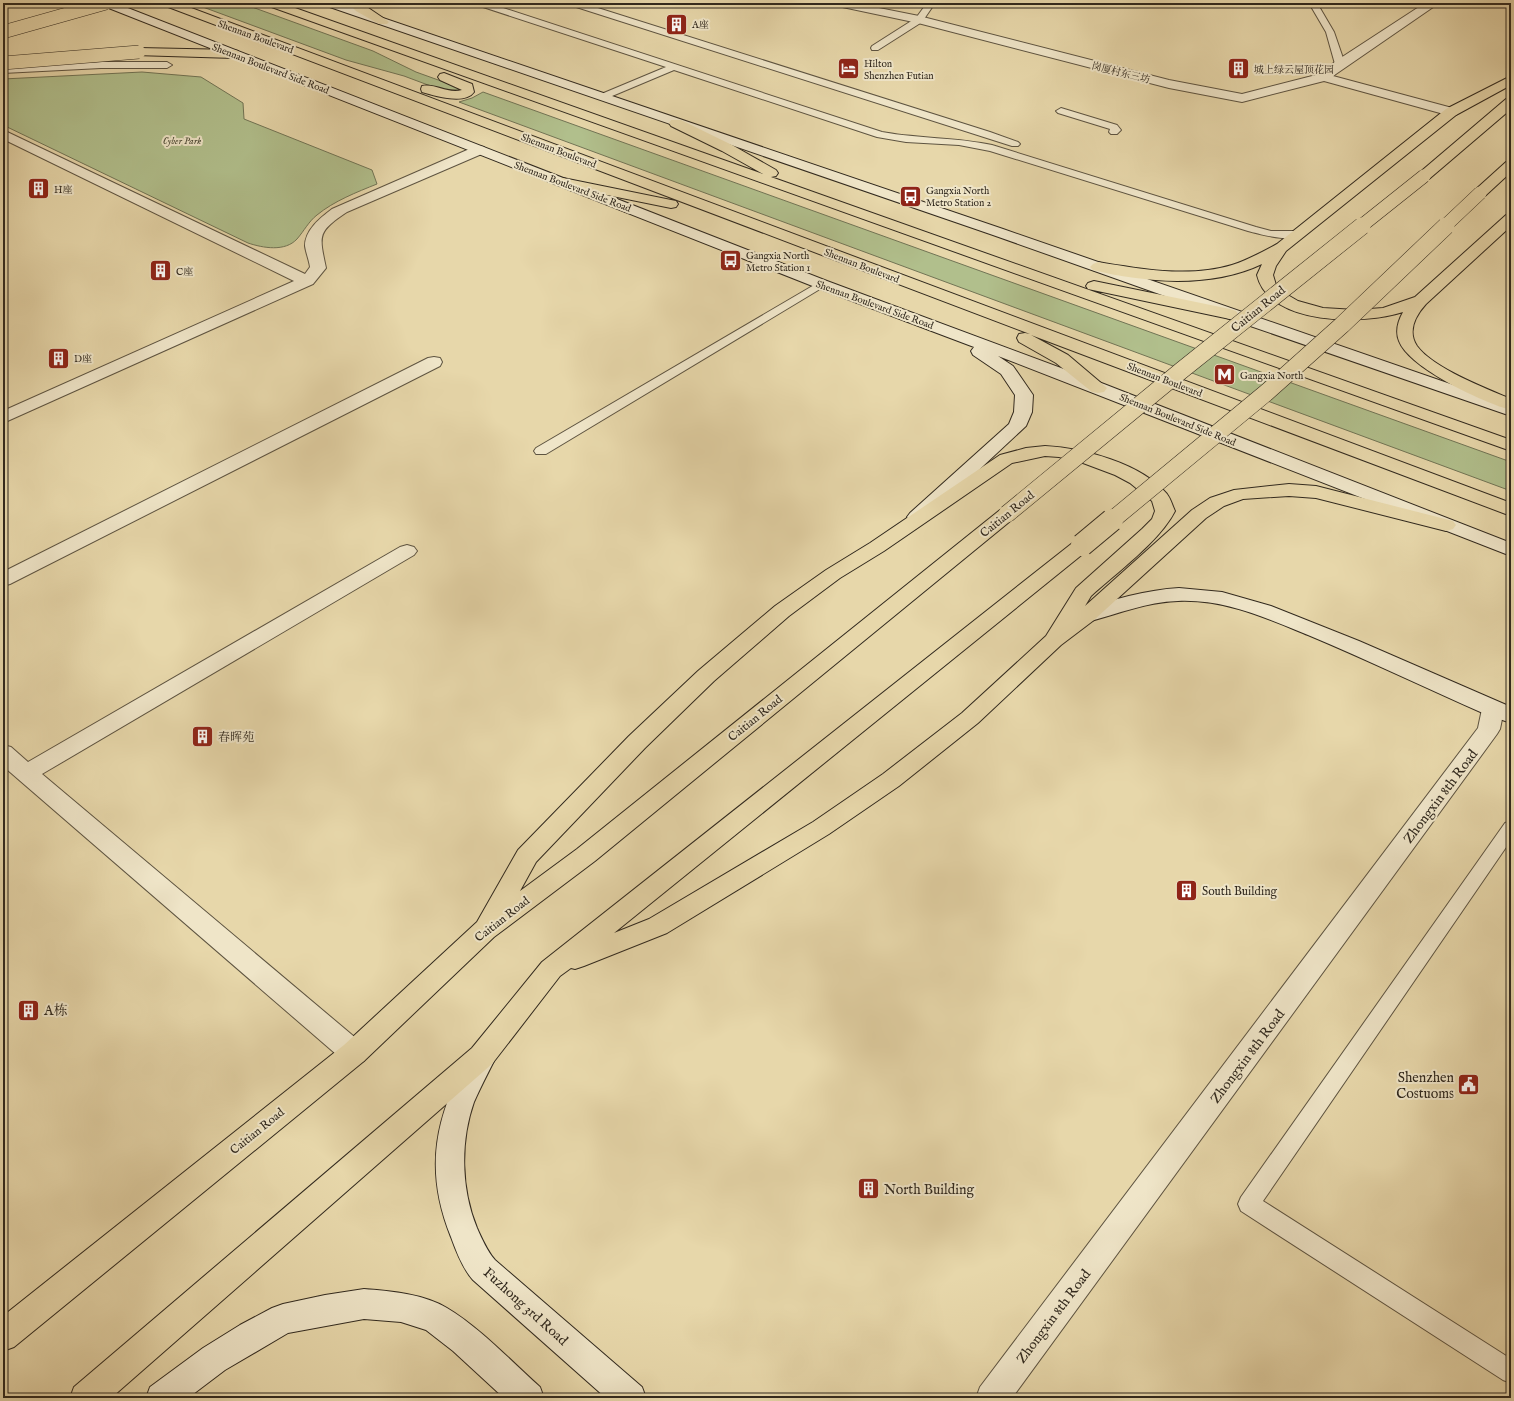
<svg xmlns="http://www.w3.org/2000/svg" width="1514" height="1401" viewBox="0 0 1514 1401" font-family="'IM FELL English','Noto Serif SC',serif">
  <rect width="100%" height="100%" fill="#e7d7aa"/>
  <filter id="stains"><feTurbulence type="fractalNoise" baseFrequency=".005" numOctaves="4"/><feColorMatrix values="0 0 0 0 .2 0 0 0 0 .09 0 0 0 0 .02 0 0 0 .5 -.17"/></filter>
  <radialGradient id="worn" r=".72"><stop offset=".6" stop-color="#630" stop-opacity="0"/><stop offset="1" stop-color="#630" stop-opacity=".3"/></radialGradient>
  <path fill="#b1bf8c" stroke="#717455" d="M 192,3 L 241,3 L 373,51 L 416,72 L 455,86 L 459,90 L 444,91 L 404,76 L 346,60 Z
    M 142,72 L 201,77 L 243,103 L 244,119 L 372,170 L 377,184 C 357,192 334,201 317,215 C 309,221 304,231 297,239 C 285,252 263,248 248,243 L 3,125 L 3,79 Z
    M 483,92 L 1511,462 L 1511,491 L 459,102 L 472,98 Z"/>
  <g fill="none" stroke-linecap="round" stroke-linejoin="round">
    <defs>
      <path id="lane" d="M 476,3 L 488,3 L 882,132 C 919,139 955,137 992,145 L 1256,227 L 1271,231 L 1298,231 L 1303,234 C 1296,244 1259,234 1248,231 L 990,151 L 959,145 L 906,142 L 877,137 L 674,70 L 605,99 L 599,99 L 597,97 L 599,95 L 666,67 L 477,5 Z
        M 569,3 L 582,3 L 990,132 L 1018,142 L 1020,144 L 1018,146 L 1012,146 L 570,5 Z
        M 927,3 L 935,3 L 922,22 L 878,50 L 872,50 L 871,48 L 872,46 L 916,18 Z
        M 1309,3 L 1317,3 L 1334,32 L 1345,64 L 1343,66 L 1337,66 L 1335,64 L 1326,32 Z
        M 101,62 L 167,62 L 172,65 L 167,68 L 101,68 L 3,73 L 3,67 Z
        M 1061,108 L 1117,125 L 1121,130 L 1117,134 L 1111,134 L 1109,132 L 1110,129 L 1058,113 L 1056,111 Z
        M 821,281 L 825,282 L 827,284 L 825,286 L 546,454 L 536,454 L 534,451 L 536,448 Z
        M 1511,821 L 1511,840 L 1263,1201 L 1511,1359 L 1511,1383 L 1503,1380 L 1241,1211 L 1238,1204 L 1241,1197 L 1505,823 Z"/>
      <path id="street" d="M 831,3 L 854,3 L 919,16 L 1169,80 L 1242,94 L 1320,74 L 1336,61 L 1425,3 L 1439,3 L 1333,76 L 1456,109 L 1458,112 L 1456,115 L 1451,116 L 1324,81 L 1242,102 L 1169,88 L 918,23 L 833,5 Z
        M 3,130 L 305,274 L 310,267 C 309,260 306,253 305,246 C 305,230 320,218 332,209 L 474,147 L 479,146 L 484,147 L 486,150 L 484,153 L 347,212 C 317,232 319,235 326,268 L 313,284 L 3,423 L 3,411 L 294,281 L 3,139 Z
        M 434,357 L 440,358 L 442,362 L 440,366 L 10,584 L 3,586 L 3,572 L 428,358 Z
        M 407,545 L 414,547 L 417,551 L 414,555 L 42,774 L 364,1045 L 368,1053 L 364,1061 L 354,1064 L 344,1061 L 3,766 L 3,745 L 11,747 L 28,762 L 400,547 Z
        M 1493,702 L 1501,704 L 1504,709 L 1500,729 L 1497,734 L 1012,1398 L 976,1398 L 980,1387 L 1478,728 L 1482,709 L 1485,704 Z"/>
      <path id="secondary" d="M 99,3 L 115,3 L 827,281 L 1104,384 L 1511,543 L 1511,556 L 998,356 L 1013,366 L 1033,395 L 1032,412 L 1026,426 L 924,521 L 917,523 L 910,521 L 907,517 L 910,513 L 1009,424 L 1014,412 L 1015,395 L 1001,374 L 973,355 L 971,351 L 974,347 L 815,287 L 101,5 Z
        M 322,3 L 339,3 L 1003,229 L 1511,405 L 1511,416 L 1224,317 L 993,235 L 324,5 Z
        M 1179,588 L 1222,592 L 1271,606 L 1359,641 L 1511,707 L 1511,723 L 1485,714 C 1426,688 1368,660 1308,635 C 1266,618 1225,599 1178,601 C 1146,602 1118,614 1087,622 L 1080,620 L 1077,615 L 1080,610 C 1112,600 1145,590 1179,588 Z
        M 480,1050 L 490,1053 L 494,1061 C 487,1075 480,1088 474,1102 C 460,1142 461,1189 477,1228 C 482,1239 487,1251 495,1260 L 642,1387 L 646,1398 L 606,1398 L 473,1280 C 463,1269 456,1251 451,1237 C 423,1168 436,1115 470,1053 Z
        M 364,1289 C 390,1291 424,1294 447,1308 C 479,1327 511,1361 540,1387 L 544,1398 L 504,1398 L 453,1351 L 426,1330 L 401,1322 L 364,1319 L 288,1333 L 225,1370 L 188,1398 L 146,1398 L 150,1387 L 203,1348 L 240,1325 L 272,1308 L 283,1304 L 325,1295 Z"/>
      <path id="primary" d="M 161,3 L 178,3 L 1511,503 L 1511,516 L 1031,335 L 1068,355 L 1107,388 L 1104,392 L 1098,393 L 1092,392 L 1056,363 L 1019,342 L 1017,338 L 1019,334 L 1025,333 L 1030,334 L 163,5 Z
        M 264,3 L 281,3 L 763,174 L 722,151 L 671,126 L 669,123 L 671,120 L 681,120 L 732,145 L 776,170 L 778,173 L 776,176 L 771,177 L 1511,440 L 1511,451 L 266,5 Z
        M 444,73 L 472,84 L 474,92 C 465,105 435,96 422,92 L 421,89 L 422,86 C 435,83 447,94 462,90 L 440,80 L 438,77 L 440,74 Z
        M 1511,76 L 1511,85 L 1456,115 L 1286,251 L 1276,266 L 1273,275 L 1276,285 L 1286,294 L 1298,301 L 1323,308 L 1356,310 L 1383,308 L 1415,297 L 1506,215 L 1511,214 L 1511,226 L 1426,304 C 1416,315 1407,331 1417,346 C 1433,368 1485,388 1511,399 L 1511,410 C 1484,403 1409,368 1399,341 C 1395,331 1398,321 1403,312 C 1365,325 1269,326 1257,275 L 1262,264 C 1212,288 1145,283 1093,270 L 1090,267 L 1093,264 L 1098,262 C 1141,269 1189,278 1232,265 C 1248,260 1262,252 1277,244 L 1446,109 Z
        M 1511,98 L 1511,109 L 1429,179 L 1424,180 L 1419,179 L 1417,176 L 1419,173 L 1506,99 Z
        M 1511,161 L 1511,172 L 1485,196 L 1480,197 L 1475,196 L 1473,193 L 1475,190 L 1506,162 Z
        M 563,178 L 671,200 L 676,201 L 678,204 L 676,207 L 671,208 L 558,185 L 556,182 L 558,179 Z
        M 1094,281 L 1230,309 L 1236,311 L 1238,314 L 1236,317 L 1230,319 L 1088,289 L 1086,286 L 1088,283 Z
        M 1045,446 C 1083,448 1141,463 1167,494 C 1171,499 1172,505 1175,511 C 1160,541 1116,573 1091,596 L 1085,606 L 1192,510 L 1210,498 L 1234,490 L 1289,484 L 1316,486 L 1453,521 L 1456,525 L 1453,529 L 1446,531 L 1316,498 L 1289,496 L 1243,499 L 1224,506 L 1206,518 L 1094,620 L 1061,645 L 978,723 L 899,786 L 829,834 L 667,933 L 584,966 L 575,969 L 571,968 L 560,976 L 492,1064 L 111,1398 L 70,1398 L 74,1387 L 472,1048 L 542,962 L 1075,541 L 1082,539 L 1089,541 L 1092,545 L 1089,549 L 614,933 L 649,919 L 813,822 L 883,774 L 962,713 L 1046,636 L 1076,588 L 1142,529 L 1152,519 L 1155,511 L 1152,501 L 1130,483 L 1115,475 L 1083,463 L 1059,457 L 1045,456 L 1012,463 L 884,551 L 840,578 L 789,616 L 714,681 L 645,748 L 536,862 L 520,891 L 577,849 L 1000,510 L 1007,508 L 1014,510 L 1017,514 L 1014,518 L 595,861 L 494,937 L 364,1061 L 14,1347 L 3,1351 L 3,1316 L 344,1045 L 477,922 L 518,850 L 629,736 L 698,671 L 775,606 L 826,570 L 870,543 L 1000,455 L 1026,448 Z"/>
      <path id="highway" d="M 348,3 L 361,3 L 389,22 L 387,24 L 379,24 L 356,11 Z
        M 139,48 L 234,50 L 238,51 L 240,54 L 238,57 L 234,58 L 135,55 L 133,52 L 135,49 Z"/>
    </defs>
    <use href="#lane" stroke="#5e5441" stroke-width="2"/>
    <use href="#street" stroke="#5e5441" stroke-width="2"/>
    <use href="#secondary" stroke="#31291e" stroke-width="2"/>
    <use href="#primary" stroke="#31291e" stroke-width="2"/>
    <use href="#highway" stroke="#31291e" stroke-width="2"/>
    <use href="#lane" fill="#efe5c8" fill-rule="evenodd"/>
    <use href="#street" fill="#efe5c8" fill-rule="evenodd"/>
    <use href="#secondary" fill="#efe5c8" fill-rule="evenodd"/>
    <use href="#primary" fill="#e7d7aa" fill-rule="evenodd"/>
    <use href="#highway" fill="#e7d7aa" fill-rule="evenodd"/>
    <defs>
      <path id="primary-bridge-far2" d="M 1360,227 L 1424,176
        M 1444,227 L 1480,193"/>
      <path id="primary-bridge-far1" d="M 1007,514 L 1182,370 L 1362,226
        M 1111,521 L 1267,392 L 1342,325 L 1446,226"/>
      <path id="primary-bridge" d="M 1082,545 L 1112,520"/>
      <path id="highway-bridge" d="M 3,32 L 106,3
        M 3,63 L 139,52"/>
    </defs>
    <use href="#primary-bridge-far2" stroke="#31291e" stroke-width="14" stroke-linecap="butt"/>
    <use href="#primary-bridge-far1" stroke="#31291e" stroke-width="18" stroke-linecap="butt"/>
    <use href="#primary-bridge" stroke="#31291e" stroke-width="24" stroke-linecap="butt"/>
    <use href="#highway-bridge" stroke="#31291e" stroke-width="14" stroke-linecap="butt"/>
    <use href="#primary-bridge-far2" stroke="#e7d7aa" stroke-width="13"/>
    <use href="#primary-bridge-far1" stroke="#e7d7aa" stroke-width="17"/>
    <use href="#primary-bridge" stroke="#e7d7aa" stroke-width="22"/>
    <use href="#highway-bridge" stroke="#e7d7aa" stroke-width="13"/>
  </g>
  <defs>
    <symbol id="building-square" viewBox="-11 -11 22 22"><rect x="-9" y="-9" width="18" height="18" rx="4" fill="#8f2418" stroke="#efe5c8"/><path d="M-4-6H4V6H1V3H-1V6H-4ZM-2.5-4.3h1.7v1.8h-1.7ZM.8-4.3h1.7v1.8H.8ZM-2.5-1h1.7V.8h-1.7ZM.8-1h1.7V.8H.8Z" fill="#fff"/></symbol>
    <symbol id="hotel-square" viewBox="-11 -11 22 22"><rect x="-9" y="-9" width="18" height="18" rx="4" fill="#8f2418" stroke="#efe5c8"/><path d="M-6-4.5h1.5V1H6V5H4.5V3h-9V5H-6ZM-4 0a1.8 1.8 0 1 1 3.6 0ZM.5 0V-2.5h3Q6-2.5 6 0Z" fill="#fff"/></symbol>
    <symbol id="bus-square" viewBox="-11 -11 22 22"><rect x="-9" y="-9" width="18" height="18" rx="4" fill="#8f2418" stroke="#efe5c8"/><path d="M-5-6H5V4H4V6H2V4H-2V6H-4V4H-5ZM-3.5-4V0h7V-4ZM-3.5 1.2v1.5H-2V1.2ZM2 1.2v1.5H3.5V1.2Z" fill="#fff"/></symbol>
    <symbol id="metro-square" viewBox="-11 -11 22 22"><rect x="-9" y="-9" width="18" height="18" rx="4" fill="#8f2418" stroke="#efe5c8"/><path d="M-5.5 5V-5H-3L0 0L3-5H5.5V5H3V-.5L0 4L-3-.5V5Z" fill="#fff"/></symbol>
    <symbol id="civic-square" viewBox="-11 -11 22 22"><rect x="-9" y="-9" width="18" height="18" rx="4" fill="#8f2418" stroke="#efe5c8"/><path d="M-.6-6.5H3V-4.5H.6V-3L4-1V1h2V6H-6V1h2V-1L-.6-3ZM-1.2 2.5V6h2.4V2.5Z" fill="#fff"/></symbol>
  </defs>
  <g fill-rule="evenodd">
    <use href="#building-square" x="664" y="12" width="25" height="25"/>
    <use href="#hotel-square" x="836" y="56" width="25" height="25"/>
    <use href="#building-square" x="1226" y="56" width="25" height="25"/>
    <use href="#building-square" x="26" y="176" width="25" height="25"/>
    <use href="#bus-square" x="898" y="184" width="25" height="25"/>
    <use href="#bus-square" x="718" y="248" width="25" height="25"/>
    <use href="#building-square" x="148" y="258" width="25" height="25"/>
    <use href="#building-square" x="46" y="346" width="25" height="25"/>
    <use href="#metro-square" x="1212" y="362" width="25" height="25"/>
    <use href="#building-square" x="190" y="724" width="25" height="25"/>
    <use href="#building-square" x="1174" y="878" width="25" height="25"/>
    <use href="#building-square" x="16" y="998" width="25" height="25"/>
    <use href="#civic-square" x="1456" y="1072" width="25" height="25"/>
    <use href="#building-square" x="856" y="1176" width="25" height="25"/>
  </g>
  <g text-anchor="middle" stroke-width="4" stroke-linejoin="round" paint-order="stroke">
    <g font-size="10" fill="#31291e" stroke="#efe5c8" text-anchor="start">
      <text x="692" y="28">A座</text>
      <text x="864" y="67">Hilton<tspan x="864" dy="12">Shenzhen Futian</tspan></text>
      <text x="1254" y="73">城上绿云屋顶花园</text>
      <text x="54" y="193">H座</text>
      <text x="926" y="194">Gangxia North<tspan x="926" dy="12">Metro Station 2</tspan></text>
      <text x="746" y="259">Gangxia North<tspan x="746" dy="12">Metro Station 1</tspan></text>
      <text x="176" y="275">C座</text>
      <text x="74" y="362">D座</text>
      <text x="1240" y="379">Gangxia North</text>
    </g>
    <g font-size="10" fill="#31291e" stroke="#efe5c8">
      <text transform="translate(256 36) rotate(20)" y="4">Shennan Boulevard</text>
      <text transform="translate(271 68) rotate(21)" y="4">Shennan Boulevard Side Road</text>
      <text transform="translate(1121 72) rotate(14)" y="4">岗厦村东三坊</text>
      <text transform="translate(559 150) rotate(21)" y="4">Shennan Boulevard</text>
      <text transform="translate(573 186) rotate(21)" y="4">Shennan Boulevard Side Road</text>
      <text transform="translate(862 265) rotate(21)" y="4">Shennan Boulevard</text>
      <text transform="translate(875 304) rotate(20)" y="4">Shennan Boulevard Side Road</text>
      <text transform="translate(1165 379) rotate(21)" y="4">Shennan Boulevard</text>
      <text transform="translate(1178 419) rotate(22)" y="4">Shennan Boulevard Side Road</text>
    </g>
    <g font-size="10" font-style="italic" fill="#514e3a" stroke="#efe5c8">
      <text x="182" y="144">Cyber Park</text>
    </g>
    <g font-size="12" fill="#31291e" stroke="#efe5c8">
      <text transform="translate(1258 309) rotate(-39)" y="4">Caitian Road</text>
      <text transform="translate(1007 514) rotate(-39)" y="4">Caitian Road</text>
      <text transform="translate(755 718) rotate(-39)" y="4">Caitian Road</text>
      <text transform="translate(502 919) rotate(-38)" y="4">Caitian Road</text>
      <text transform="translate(257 1131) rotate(-39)" y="4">Caitian Road</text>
    </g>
    <g font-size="12" fill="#31291e" stroke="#efe5c8" text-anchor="start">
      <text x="218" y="741">春晖苑</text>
      <text x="1202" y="895">South Building</text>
    </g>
    <g font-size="14" fill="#31291e" stroke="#efe5c8">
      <text transform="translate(1440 796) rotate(-53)" y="5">Zhongxin 8th Road</text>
      <text transform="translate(1247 1056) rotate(-53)" y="5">Zhongxin 8th Road</text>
      <text transform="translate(526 1306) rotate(42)" y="5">Fuzhong 3rd Road</text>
      <text transform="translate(1053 1316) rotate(-53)" y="5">Zhongxin 8th Road</text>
    </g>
    <g font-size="14" fill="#31291e" stroke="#efe5c8" text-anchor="start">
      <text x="44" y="1015">A栋</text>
      <text x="1454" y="1082" text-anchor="end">Shenzhen<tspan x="1454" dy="16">Costuoms</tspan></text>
      <text x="884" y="1194">North Building</text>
    </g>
  </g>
  <rect width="1514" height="1401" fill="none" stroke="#e7d7aa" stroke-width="16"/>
  <rect x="4" y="4" width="1506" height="1393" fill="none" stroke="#31291e" stroke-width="2"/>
  <rect x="8" y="8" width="1498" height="1385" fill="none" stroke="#31291e"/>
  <rect width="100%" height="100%" filter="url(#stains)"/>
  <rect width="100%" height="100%" fill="url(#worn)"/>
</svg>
